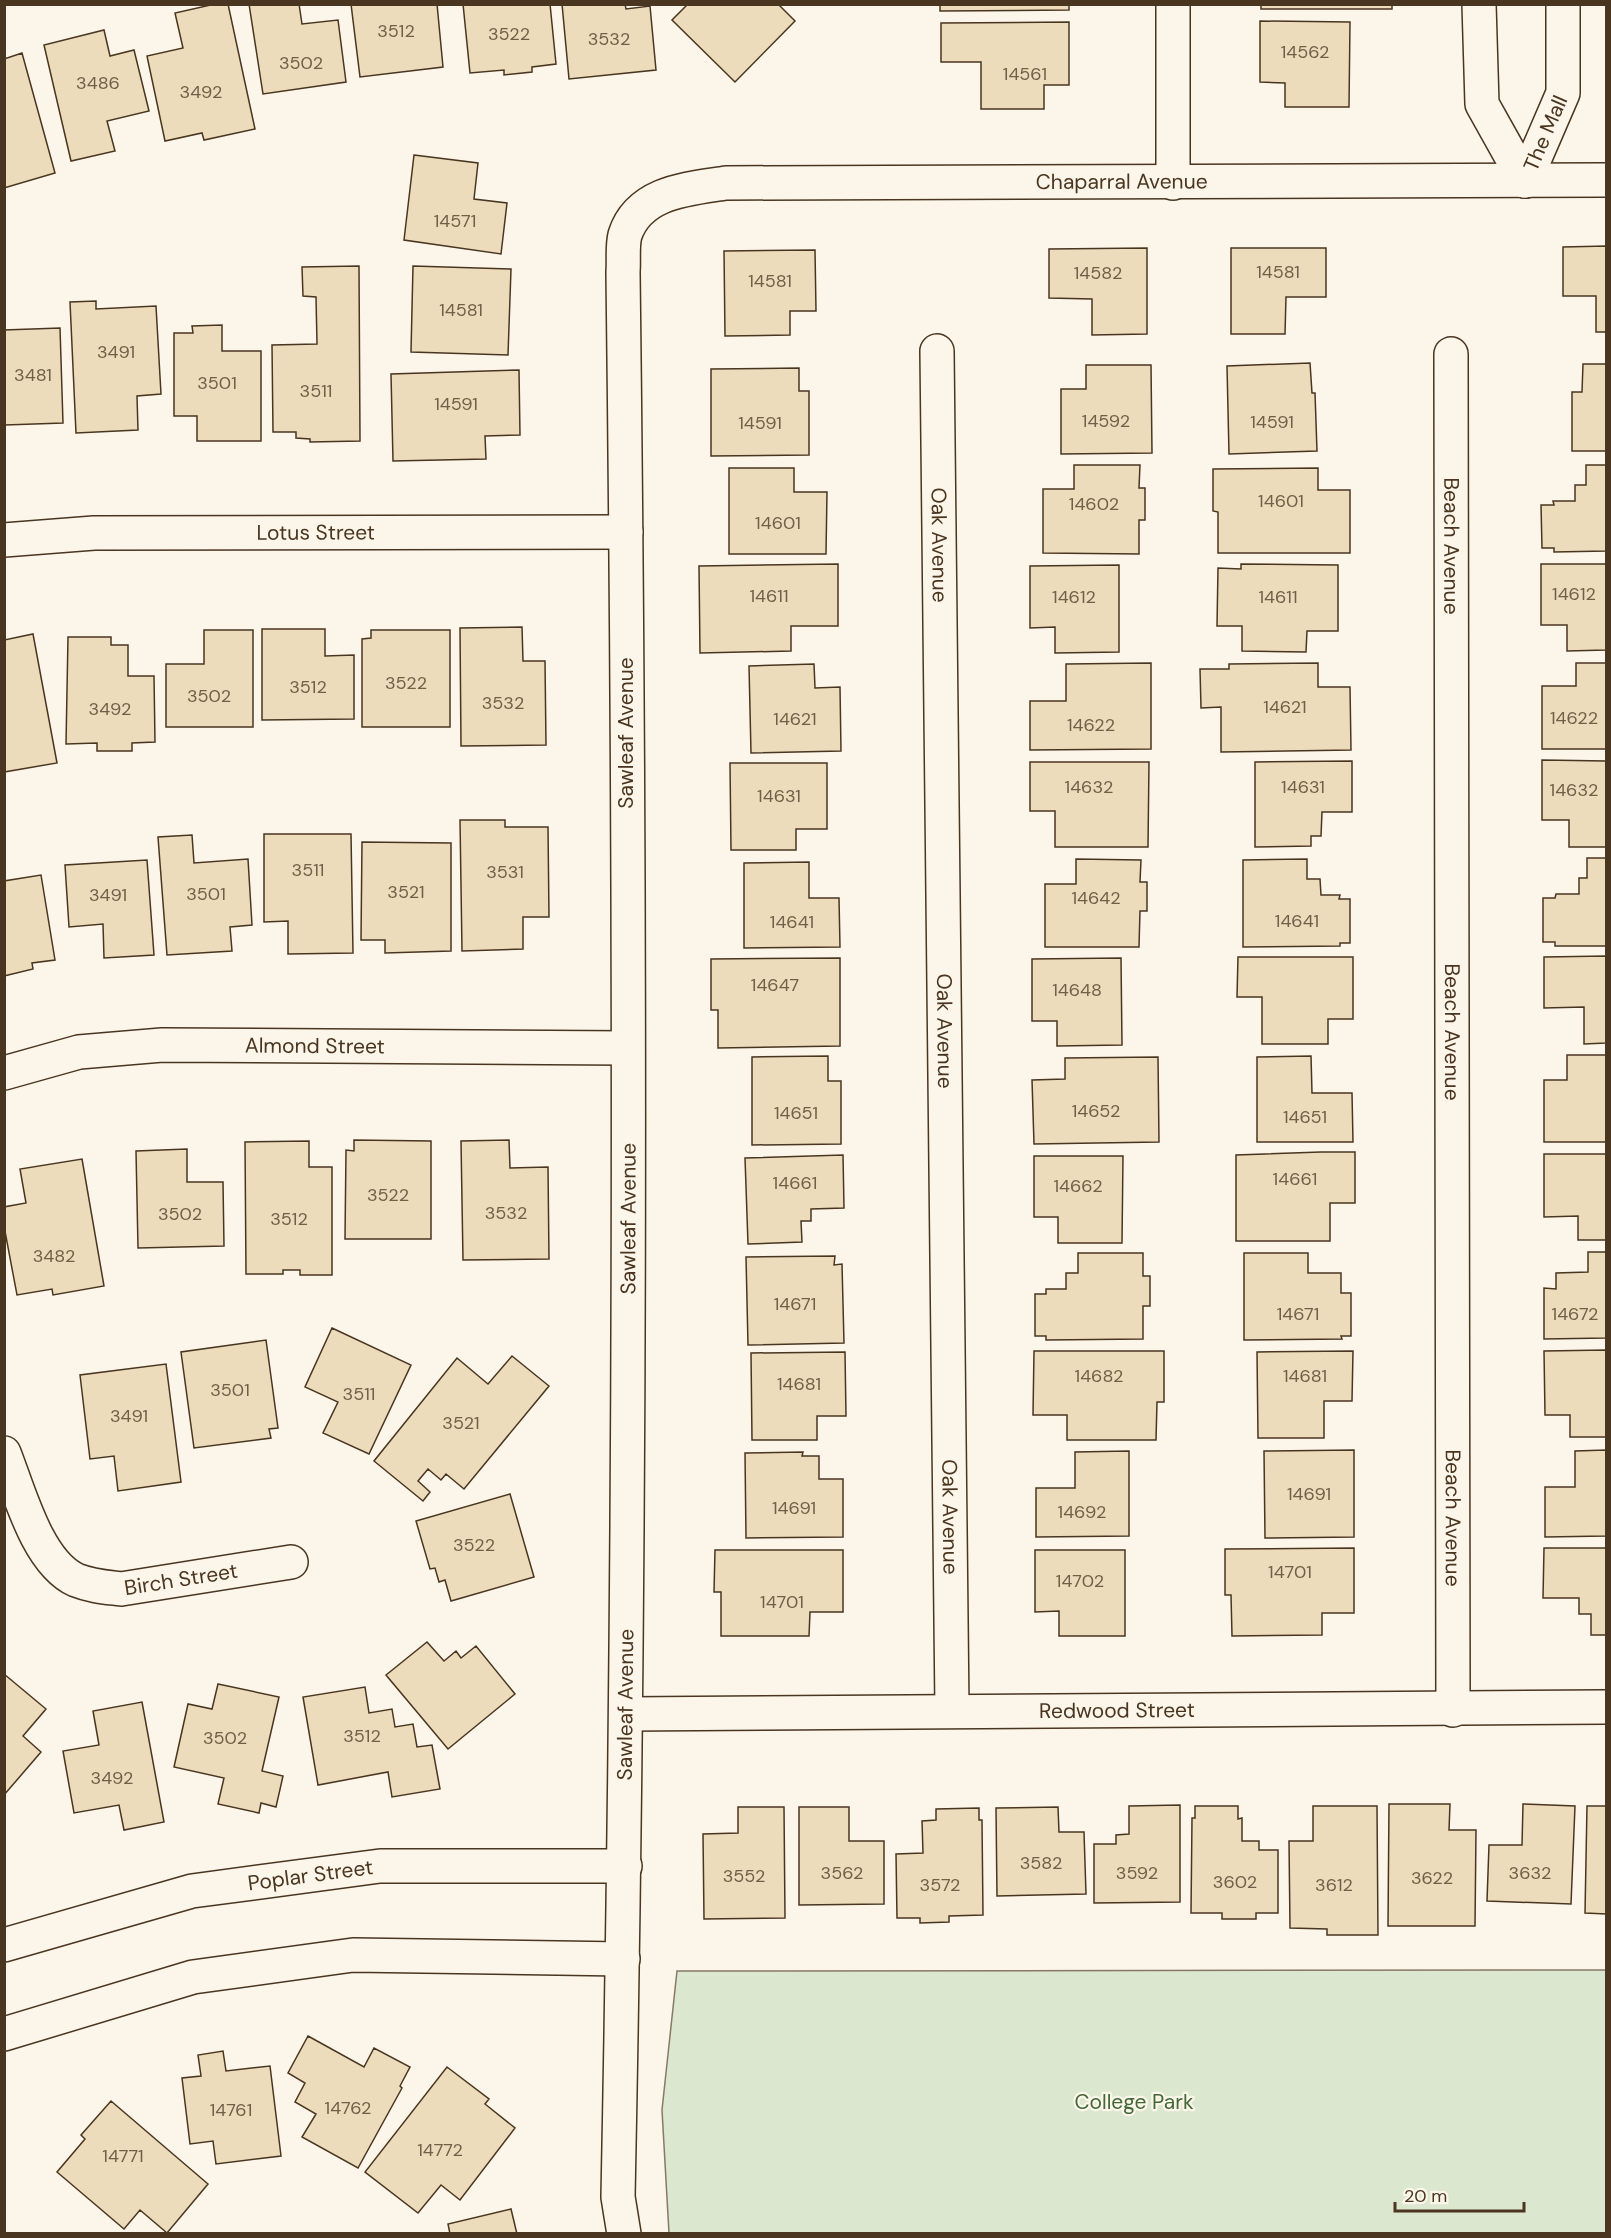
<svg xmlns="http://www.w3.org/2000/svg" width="1611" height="2238" viewBox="0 0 1611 2238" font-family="'DM Sans',sans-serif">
  <rect width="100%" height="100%" fill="#fbf6e9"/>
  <path fill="#dce7d0" stroke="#887966" stroke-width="1.5" d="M 1606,1970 L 1606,2233 L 669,2233 L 662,2110 L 677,1971 Z"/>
  <path fill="#ecdcbc" stroke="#4a3520" stroke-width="1.5" d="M 215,4 L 228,4 L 255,129 L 204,140 L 202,133 L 165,141 L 147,56 L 183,48 L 175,13 Z
    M 249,4 L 299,4 L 302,24 L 338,20 L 346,82 L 263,94 Z
    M 351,4 L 437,4 L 443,67 L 360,77 Z
    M 463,4 L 550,4 L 556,64 L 532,67 L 532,72 L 504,75 L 504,70 L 470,73 Z
    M 562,4 L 625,4 L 626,9 L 650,6 L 656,70 L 569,79 Z
    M 688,4 L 778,4 L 795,21 L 735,82 L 672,20 Z
    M 940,4 L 1069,4 L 1069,10 L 940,11 Z
    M 1261,4 L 1392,4 L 1392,9 L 1261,9 Z
    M 1260,21 L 1350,22 L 1349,107 L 1285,107 L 1285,83 L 1260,82 Z
    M 1069,22 L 1069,85 L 1044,85 L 1044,109 L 981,109 L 981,62 L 941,62 L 941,23 Z
    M 104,30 L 110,56 L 134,50 L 149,111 L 107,121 L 115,151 L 71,161 L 44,45 Z
    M 22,53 L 55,173 L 4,188 L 4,59 Z
    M 414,155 L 478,163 L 474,199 L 507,203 L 501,254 L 404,240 Z
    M 1606,246 L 1606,332 L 1596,332 L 1596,296 L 1563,296 L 1563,247 Z
    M 1147,248 L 1147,334 L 1092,335 L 1092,299 L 1049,298 L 1049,249 Z
    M 1231,248 L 1326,248 L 1326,297 L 1286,297 L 1285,334 L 1231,334 Z
    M 815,250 L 816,311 L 790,311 L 790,335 L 725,336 L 724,251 Z
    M 359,266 L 360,441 L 310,442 L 310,439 L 296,438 L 296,432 L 273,432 L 272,345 L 317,344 L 316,297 L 303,296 L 302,267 Z
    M 413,266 L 511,269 L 508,355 L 411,352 Z
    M 96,301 L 96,309 L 156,306 L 161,394 L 137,396 L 138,430 L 76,433 L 70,302 Z
    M 222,325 L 222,351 L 261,351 L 261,441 L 197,441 L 197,416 L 174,416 L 174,333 L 193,333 L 192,326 Z
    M 60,328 L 63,423 L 5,425 L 4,330 Z
    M 1310,363 L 1312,393 L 1315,393 L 1317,451 L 1229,454 L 1227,366 Z
    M 1583,364 L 1606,364 L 1606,451 L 1572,451 L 1572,392 L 1582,392 Z
    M 1086,365 L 1151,365 L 1152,453 L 1061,454 L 1061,389 L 1086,389 Z
    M 799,368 L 799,391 L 809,391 L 809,455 L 711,456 L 711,369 Z
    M 519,370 L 520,435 L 485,436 L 486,459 L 393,461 L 391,374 Z
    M 1074,465 L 1140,465 L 1139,488 L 1145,488 L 1145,520 L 1139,520 L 1139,554 L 1043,553 L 1043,489 L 1074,489 Z
    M 1586,465 L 1606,465 L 1606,551 L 1554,552 L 1554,548 L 1542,548 L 1541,505 L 1554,505 L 1553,501 L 1575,501 L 1575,485 L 1586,485 Z
    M 729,468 L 794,468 L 794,492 L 827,492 L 826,554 L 729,554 Z
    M 1318,468 L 1318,490 L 1350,490 L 1350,553 L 1218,553 L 1218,512 L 1213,511 L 1213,469 Z
    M 838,564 L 838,626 L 791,626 L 791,651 L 700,653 L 699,566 Z
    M 1241,564 L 1338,565 L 1338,631 L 1307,631 L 1306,652 L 1242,651 L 1242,626 L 1217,626 L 1218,568 L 1241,569 Z
    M 1541,564 L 1606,564 L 1606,650 L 1567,651 L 1567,625 L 1541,625 Z
    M 1119,565 L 1119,652 L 1055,653 L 1055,627 L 1030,628 L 1030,566 Z
    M 522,627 L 523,661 L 545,661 L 546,745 L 461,746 L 460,628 Z
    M 262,629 L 325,629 L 325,656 L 354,655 L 354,719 L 262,720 Z
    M 204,630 L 253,630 L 253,727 L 166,727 L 166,664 L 204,664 Z
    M 371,630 L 450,630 L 450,727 L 362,727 L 362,639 L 371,638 Z
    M 33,634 L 57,763 L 4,772 L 4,640 Z
    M 68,637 L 111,637 L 111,645 L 128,645 L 128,676 L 154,676 L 155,742 L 132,743 L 132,751 L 97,751 L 97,743 L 66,744 Z
    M 1151,663 L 1151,749 L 1030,750 L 1030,701 L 1066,701 L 1066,664 Z
    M 1318,663 L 1318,687 L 1350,687 L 1351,750 L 1221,752 L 1221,707 L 1201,708 L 1200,669 L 1229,669 L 1229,664 Z
    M 1576,663 L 1606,663 L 1606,749 L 1542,749 L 1542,686 L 1576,686 Z
    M 814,664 L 815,688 L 840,687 L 841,751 L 751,753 L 749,666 Z
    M 1542,760 L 1606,761 L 1606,847 L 1569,847 L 1569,820 L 1542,820 Z
    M 1352,761 L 1352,812 L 1322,812 L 1321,836 L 1311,836 L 1311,846 L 1255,847 L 1255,762 Z
    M 1030,762 L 1149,762 L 1148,847 L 1055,847 L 1055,811 L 1030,811 Z
    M 730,763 L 827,763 L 827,829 L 796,829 L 796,850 L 731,850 Z
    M 460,820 L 505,820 L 505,827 L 548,827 L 549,917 L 523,917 L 523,949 L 462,951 Z
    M 264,834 L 351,834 L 353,953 L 288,954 L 288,921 L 264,922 Z
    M 192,835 L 194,863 L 248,859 L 252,925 L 230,927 L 232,951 L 167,955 L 158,837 Z
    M 362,842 L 451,843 L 451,951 L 385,953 L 385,940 L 361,940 Z
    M 1587,858 L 1606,858 L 1606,946 L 1555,946 L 1555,942 L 1543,942 L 1543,898 L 1555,898 L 1556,894 L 1579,894 L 1579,878 L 1587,878 Z
    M 1076,859 L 1141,860 L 1140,882 L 1147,882 L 1147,911 L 1140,911 L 1139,947 L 1045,947 L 1045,884 L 1076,884 Z
    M 1307,859 L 1307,879 L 1320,879 L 1321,895 L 1340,895 L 1339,899 L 1350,899 L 1350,943 L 1340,943 L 1340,946 L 1243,947 L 1243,860 Z
    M 147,860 L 154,955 L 104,958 L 103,924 L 69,927 L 65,865 Z
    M 809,862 L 809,898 L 839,898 L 840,947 L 744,948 L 744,863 Z
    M 41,875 L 55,960 L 32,963 L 33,969 L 4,976 L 4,881 Z
    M 1606,956 L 1606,1043 L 1584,1044 L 1584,1007 L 1544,1008 L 1544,957 Z
    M 1238,957 L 1353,957 L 1353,1019 L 1328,1019 L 1328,1044 L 1262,1044 L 1262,997 L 1237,997 Z
    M 840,958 L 840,1046 L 718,1048 L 718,1010 L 711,1010 L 711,959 Z
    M 1121,958 L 1122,1045 L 1057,1046 L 1057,1021 L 1032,1021 L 1032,959 Z
    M 1567,1055 L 1606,1055 L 1606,1142 L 1544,1142 L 1544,1080 L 1567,1080 Z
    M 828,1056 L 828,1081 L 841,1081 L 841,1144 L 752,1145 L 752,1057 Z
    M 1311,1056 L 1312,1093 L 1352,1093 L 1353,1142 L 1257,1142 L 1257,1057 Z
    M 1158,1057 L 1159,1142 L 1034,1144 L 1032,1080 L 1065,1079 L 1065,1058 Z
    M 354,1140 L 431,1141 L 431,1239 L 345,1239 L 346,1150 L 354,1151 Z
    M 509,1140 L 510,1168 L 548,1167 L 549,1259 L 463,1260 L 461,1141 Z
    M 309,1141 L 309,1167 L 332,1167 L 332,1275 L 300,1275 L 300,1270 L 283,1270 L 283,1274 L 246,1274 L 245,1142 Z
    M 187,1149 L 187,1182 L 223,1182 L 224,1246 L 138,1248 L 136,1151 Z
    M 1321,1152 L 1355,1152 L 1355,1203 L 1330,1203 L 1330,1241 L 1236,1241 L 1236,1155 Z
    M 1544,1154 L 1606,1154 L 1606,1240 L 1578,1240 L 1578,1216 L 1544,1217 Z
    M 843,1155 L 844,1208 L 811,1209 L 811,1221 L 801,1221 L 802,1242 L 748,1244 L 745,1158 Z
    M 1034,1156 L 1123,1156 L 1122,1243 L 1058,1243 L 1058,1217 L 1034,1217 Z
    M 82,1159 L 104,1286 L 53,1295 L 52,1289 L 17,1295 L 4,1226 L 4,1207 L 26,1203 L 20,1169 Z
    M 1588,1252 L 1606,1252 L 1606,1338 L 1544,1339 L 1544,1288 L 1556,1289 L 1556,1273 L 1588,1272 Z
    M 1078,1253 L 1143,1253 L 1143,1276 L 1150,1276 L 1150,1306 L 1143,1306 L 1143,1339 L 1046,1340 L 1046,1336 L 1035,1336 L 1035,1294 L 1046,1294 L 1046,1289 L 1066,1289 L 1066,1273 L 1078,1273 Z
    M 1244,1253 L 1308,1253 L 1308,1273 L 1341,1273 L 1341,1293 L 1351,1293 L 1351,1336 L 1341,1336 L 1342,1339 L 1244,1340 Z
    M 835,1256 L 834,1265 L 842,1264 L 844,1343 L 748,1345 L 746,1257 Z
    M 332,1328 L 411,1365 L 369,1454 L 323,1433 L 338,1402 L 305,1387 Z
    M 266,1340 L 278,1428 L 269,1429 L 271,1438 L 194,1448 L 181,1352 Z
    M 1606,1350 L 1606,1437 L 1570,1437 L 1570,1415 L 1545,1415 L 1544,1351 Z
    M 1034,1351 L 1164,1351 L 1164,1402 L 1157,1402 L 1156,1440 L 1067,1440 L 1067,1415 L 1033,1415 Z
    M 1353,1351 L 1352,1401 L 1324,1401 L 1324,1438 L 1258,1438 L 1257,1352 Z
    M 845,1352 L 846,1416 L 817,1416 L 817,1440 L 752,1440 L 751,1353 Z
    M 512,1356 L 549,1386 L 464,1489 L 446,1474 L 441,1480 L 428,1469 L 418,1481 L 430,1492 L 423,1501 L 374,1461 L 457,1358 L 488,1384 Z
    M 166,1364 L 181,1482 L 118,1491 L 114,1456 L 90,1459 L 80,1375 Z
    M 1354,1450 L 1354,1537 L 1265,1538 L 1264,1451 Z
    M 1606,1450 L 1606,1536 L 1545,1537 L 1545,1487 L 1575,1487 L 1575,1451 Z
    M 1129,1451 L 1129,1536 L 1036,1537 L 1036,1488 L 1075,1488 L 1075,1452 Z
    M 803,1452 L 802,1456 L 819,1456 L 819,1479 L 843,1479 L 843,1537 L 746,1538 L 745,1453 Z
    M 510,1494 L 534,1577 L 451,1601 L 445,1580 L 439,1582 L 435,1568 L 430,1569 L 416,1521 Z
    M 1354,1548 L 1354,1613 L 1322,1613 L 1322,1635 L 1232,1636 L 1231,1595 L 1225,1595 L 1225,1549 Z
    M 1544,1548 L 1606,1548 L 1606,1635 L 1591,1635 L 1591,1614 L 1579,1614 L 1579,1598 L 1543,1598 Z
    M 715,1550 L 843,1550 L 843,1612 L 810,1612 L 809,1636 L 721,1636 L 721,1592 L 714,1592 Z
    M 1035,1550 L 1125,1550 L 1125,1636 L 1059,1636 L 1059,1611 L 1035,1612 Z
    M 427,1642 L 444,1661 L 456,1651 L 461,1658 L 476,1646 L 515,1694 L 448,1749 L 386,1675 Z
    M 4,1674 L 46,1709 L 23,1736 L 41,1752 L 4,1795 Z
    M 218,1684 L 279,1697 L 262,1771 L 283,1776 L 276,1807 L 261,1803 L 259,1813 L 218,1804 L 224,1778 L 174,1767 L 188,1704 L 212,1709 Z
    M 365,1687 L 369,1713 L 392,1709 L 395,1727 L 413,1724 L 417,1747 L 432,1745 L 440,1789 L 392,1797 L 388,1772 L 318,1785 L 303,1697 Z
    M 142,1702 L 164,1822 L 124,1830 L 119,1805 L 74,1813 L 63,1751 L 99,1745 L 93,1711 Z
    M 1389,1804 L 1450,1804 L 1449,1830 L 1476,1830 L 1475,1926 L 1388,1926 Z
    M 1523,1804 L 1575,1806 L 1571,1904 L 1487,1901 L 1489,1845 L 1522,1845 Z
    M 1180,1805 L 1180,1902 L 1094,1903 L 1094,1844 L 1116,1844 L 1116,1835 L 1129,1834 L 1129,1806 Z
    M 1195,1806 L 1238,1806 L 1238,1819 L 1242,1818 L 1242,1841 L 1259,1841 L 1259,1850 L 1278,1850 L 1278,1913 L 1256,1913 L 1256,1919 L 1222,1919 L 1222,1913 L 1191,1913 L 1192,1818 L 1195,1818 Z
    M 1313,1806 L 1377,1806 L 1378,1935 L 1327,1935 L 1327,1929 L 1290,1928 L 1289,1841 L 1313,1841 Z
    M 1587,1806 L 1606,1806 L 1606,1914 L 1585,1913 Z
    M 738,1807 L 784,1807 L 785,1918 L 704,1919 L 703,1834 L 738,1833 Z
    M 799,1807 L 849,1807 L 849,1841 L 884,1841 L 884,1904 L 799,1905 Z
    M 1058,1807 L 1059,1832 L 1084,1832 L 1086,1894 L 997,1896 L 996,1808 Z
    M 979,1808 L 979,1820 L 982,1820 L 983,1915 L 949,1916 L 949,1922 L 920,1923 L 920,1918 L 897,1918 L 896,1854 L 923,1853 L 922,1821 L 936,1820 L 936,1809 Z
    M 308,2036 L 364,2067 L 374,2048 L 410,2067 L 400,2086 L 402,2088 L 358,2168 L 302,2137 L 316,2114 L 295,2102 L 305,2083 L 288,2073 Z
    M 223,2051 L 226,2071 L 270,2066 L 281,2156 L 216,2164 L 213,2141 L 190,2144 L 182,2078 L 201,2076 L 198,2055 Z
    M 447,2067 L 489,2099 L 485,2104 L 515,2128 L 460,2200 L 441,2185 L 418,2213 L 365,2172 Z
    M 111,2101 L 208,2184 L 167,2233 L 140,2210 L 124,2229 L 57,2172 L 85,2139 L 81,2135 Z
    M 511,2209 L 517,2234 L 450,2234 L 448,2224 Z"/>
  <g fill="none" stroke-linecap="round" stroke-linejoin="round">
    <defs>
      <g id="minor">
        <path d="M 1173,183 L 1173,4"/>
        <path id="s1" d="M 937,351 L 952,1710"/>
        <path id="s2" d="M 1451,354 L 1453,1710"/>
        <path id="s3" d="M 4,540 L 94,533 L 626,532"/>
        <path id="s4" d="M 4,1073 L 79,1052 L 162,1045 L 627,1048"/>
        <path id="s5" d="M 4,1453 C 19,1491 37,1562 76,1580 C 91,1586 105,1587 121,1589 L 291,1562"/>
        <path id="s6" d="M 628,1714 L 1606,1707"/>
      </g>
      <g id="tertiary">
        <path d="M 1479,4 L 1482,104 L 1525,181"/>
        <path id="s7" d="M 1525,181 L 1563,93 L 1563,4"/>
        <path id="s8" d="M 4,1945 L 192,1891 L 380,1866 L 625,1866"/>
        <path d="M 4,2034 L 193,1977 L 353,1955 L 623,1959"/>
        <path id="s9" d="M 624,2234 L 618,2197 C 631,1556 631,914 623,272 C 624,260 622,246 625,235 C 639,192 687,189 726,183 L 1606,180"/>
      </g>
    </defs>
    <use href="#minor" stroke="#4a3520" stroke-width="36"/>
    <use href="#tertiary" stroke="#4a3520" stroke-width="36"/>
    <use href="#minor" stroke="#fbf6e9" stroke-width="33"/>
    <use href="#tertiary" stroke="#fbf6e9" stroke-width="33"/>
  </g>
  <g text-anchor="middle" stroke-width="4.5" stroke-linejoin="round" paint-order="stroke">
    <g font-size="18" fill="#725f47">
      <text x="396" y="37">3512</text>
      <text x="509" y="40">3522</text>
      <text x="609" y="45">3532</text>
      <text x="1305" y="58">14562</text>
      <text x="301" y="69">3502</text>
      <text x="1025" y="80">14561</text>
      <text x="98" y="89">3486</text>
      <text x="201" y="98">3492</text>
      <text x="455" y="227">14571</text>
      <text x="1278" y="278">14581</text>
      <text x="1098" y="279">14582</text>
      <text x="770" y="287">14581</text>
      <text x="461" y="316">14581</text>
      <text x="116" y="358">3491</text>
      <text x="33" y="381">3481</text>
      <text x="217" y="389">3501</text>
      <text x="316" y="397">3511</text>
      <text x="456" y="410">14591</text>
      <text x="1106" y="427">14592</text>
      <text x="1272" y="428">14591</text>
      <text x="760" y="429">14591</text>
      <text x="1281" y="507">14601</text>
      <text x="1094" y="510">14602</text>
      <text x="778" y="529">14601</text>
      <text x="1574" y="600">14612</text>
      <text x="769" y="602">14611</text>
      <text x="1074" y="603">14612</text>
      <text x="1278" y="603">14611</text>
      <text x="406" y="689">3522</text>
      <text x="308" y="693">3512</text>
      <text x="209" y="702">3502</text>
      <text x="503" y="709">3532</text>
      <text x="1285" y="713">14621</text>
      <text x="110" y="715">3492</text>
      <text x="1574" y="724">14622</text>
      <text x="795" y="725">14621</text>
      <text x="1091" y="731">14622</text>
      <text x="1089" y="793">14632</text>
      <text x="1303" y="793">14631</text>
      <text x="1574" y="796">14632</text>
      <text x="779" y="802">14631</text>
      <text x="308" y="876">3511</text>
      <text x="505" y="878">3531</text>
      <text x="406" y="898">3521</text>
      <text x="206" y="900">3501</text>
      <text x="108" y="901">3491</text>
      <text x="1096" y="904">14642</text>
      <text x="1297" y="927">14641</text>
      <text x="792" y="928">14641</text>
      <text x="775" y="991">14647</text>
      <text x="1077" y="996">14648</text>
      <text x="1096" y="1117">14652</text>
      <text x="796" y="1119">14651</text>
      <text x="1305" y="1123">14651</text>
      <text x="1295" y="1185">14661</text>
      <text x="795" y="1189">14661</text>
      <text x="1078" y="1192">14662</text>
      <text x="388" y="1201">3522</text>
      <text x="506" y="1219">3532</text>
      <text x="180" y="1220">3502</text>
      <text x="289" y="1225">3512</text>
      <text x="54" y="1262">3482</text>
      <text x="795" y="1310">14671</text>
      <text x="1298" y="1320">14671</text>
      <text x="1575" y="1320">14672</text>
      <text x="1099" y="1382">14682</text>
      <text x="1305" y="1382">14681</text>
      <text x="799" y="1390">14681</text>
      <text x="230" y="1396">3501</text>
      <text x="359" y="1400">3511</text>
      <text x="129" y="1422">3491</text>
      <text x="461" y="1429">3521</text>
      <text x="1309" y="1500">14691</text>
      <text x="794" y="1514">14691</text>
      <text x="1082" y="1518">14692</text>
      <text x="474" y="1551">3522</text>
      <text x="1290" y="1578">14701</text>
      <text x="1080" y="1587">14702</text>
      <text x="782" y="1608">14701</text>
      <text x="362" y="1742">3512</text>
      <text x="225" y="1744">3502</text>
      <text x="112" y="1784">3492</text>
      <text x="1041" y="1869">3582</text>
      <text x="842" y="1879">3562</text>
      <text x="1137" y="1879">3592</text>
      <text x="1530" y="1879">3632</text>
      <text x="744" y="1882">3552</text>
      <text x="1432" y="1884">3622</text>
      <text x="1235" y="1888">3602</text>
      <text x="940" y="1891">3572</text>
      <text x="1334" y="1891">3612</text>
      <text x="348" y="2114">14762</text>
      <text x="231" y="2116">14761</text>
      <text x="440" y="2156">14772</text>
      <text x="123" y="2162">14771</text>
    </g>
    <g font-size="21" fill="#4a3520" stroke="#fbf6e9">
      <text dy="7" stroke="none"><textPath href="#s7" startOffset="52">The Mall</textPath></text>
      <text dy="7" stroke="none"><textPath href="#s9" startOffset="2516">Chaparral Avenue</textPath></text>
      <text dy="7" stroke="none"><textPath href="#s3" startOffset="312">Lotus Street</textPath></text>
      <text dy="7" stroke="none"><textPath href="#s1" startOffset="194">Oak Avenue</textPath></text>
      <text dy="7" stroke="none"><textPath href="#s2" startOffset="192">Beach Avenue</textPath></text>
      <text transform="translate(626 733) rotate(-90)" y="7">Sawleaf Avenue</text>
      <text dy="7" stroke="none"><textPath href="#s1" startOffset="680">Oak Avenue</textPath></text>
      <text dy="7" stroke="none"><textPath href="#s2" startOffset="678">Beach Avenue</textPath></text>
      <text dy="7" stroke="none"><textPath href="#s4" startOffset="314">Almond Street</textPath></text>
      <text dy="7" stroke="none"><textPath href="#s9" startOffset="1016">Sawleaf Avenue</textPath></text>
      <text dy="7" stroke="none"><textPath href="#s1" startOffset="1166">Oak Avenue</textPath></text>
      <text dy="7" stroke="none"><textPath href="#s2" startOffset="1164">Beach Avenue</textPath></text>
      <text dy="7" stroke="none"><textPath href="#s5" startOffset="256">Birch Street</textPath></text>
      <text dy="7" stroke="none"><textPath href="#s9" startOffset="530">Sawleaf Avenue</textPath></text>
      <text dy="7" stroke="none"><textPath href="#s6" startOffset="489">Redwood Street</textPath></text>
      <text dy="7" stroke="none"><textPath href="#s8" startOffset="315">Poplar Street</textPath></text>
    </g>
    <g font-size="21" fill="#436837" stroke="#fbf6e9">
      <text x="1134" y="2109">College Park</text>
    </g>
  </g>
  <rect width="1611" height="2238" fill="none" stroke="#4a3520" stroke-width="12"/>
  <path d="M1395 2202v9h129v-9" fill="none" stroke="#4a3520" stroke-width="3"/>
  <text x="1404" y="2202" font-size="18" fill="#4a3520" stroke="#fbf6e9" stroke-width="4.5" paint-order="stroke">20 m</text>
</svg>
